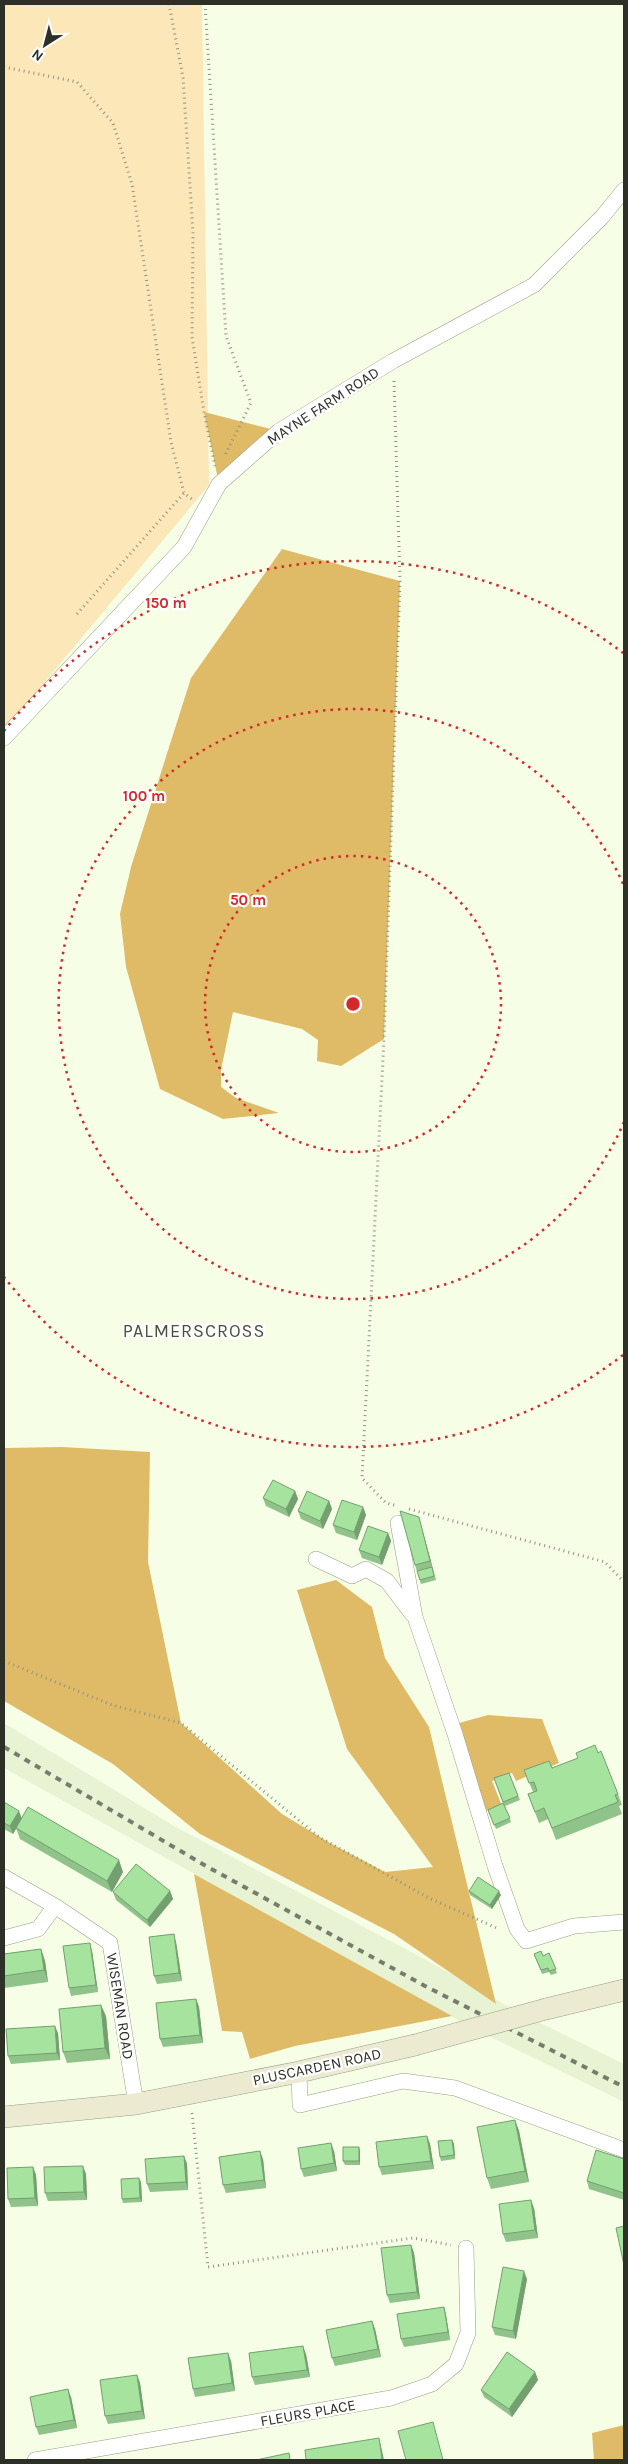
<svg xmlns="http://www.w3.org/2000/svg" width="628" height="2464" viewBox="0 0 628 2464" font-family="Karla,sans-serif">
  <rect width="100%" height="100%" fill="#f6ffe6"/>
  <path fill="#e8f3d3" d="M 4,1723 L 174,1826 L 428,1961 L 524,2015 L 624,2064 L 624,2102 L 474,2029 L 4,1768 Z"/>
  <path fill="#fce7b8" d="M 4,4 L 202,4 L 209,485 L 4,731 Z"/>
  <path fill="#dfbb67" d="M 204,412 L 279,431 L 219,484 Z
    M 282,549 L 400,581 L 384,1039 L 341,1066 L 317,1061 L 318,1040 L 302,1029 L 233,1012 L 221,1070 L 221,1087 L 236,1098 L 279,1113 L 223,1119 L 160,1089 L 126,967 L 120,914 L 131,867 L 191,678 Z
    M 62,1447 L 150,1452 L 148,1562 L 181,1723 L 282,1814 L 330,1843 L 385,1872 L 433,1867 L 347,1749 L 297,1590 L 336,1580 L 372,1607 L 385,1658 L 429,1727 L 496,2004 L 394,1934 L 200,1834 L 113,1764 L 4,1701 L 4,1448 Z
    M 488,1715 L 542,1719 L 559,1763 L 516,1781 L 512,1773 L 492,1781 L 502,1806 L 485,1811 L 459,1723 Z
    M 194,1874 L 452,2016 L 295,2046 L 250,2059 L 242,2032 L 222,2031 Z
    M 624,2425 L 624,2460 L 594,2460 L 592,2433 Z"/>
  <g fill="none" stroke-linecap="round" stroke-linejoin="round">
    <defs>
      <path id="street" d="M 4,738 L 184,547 L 219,484 L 279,431 L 393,361 L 534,285 L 602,217 L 624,190
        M 398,1523 L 415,1617 L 455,1734 L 495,1866 L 517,1929 L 526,1941 L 574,1926 L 624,1922
        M 316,1559 L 352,1576 L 366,1569 L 387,1581 L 412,1614
        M 4,1877 L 55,1906 L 110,1943 L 136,2104
        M 4,1938 L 38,1929 L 55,1906
        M 299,2072 L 300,2105 L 403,2081 L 455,2088 L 624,2150
        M 35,2460 L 391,2398 L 432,2384 L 456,2364 L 468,2333 L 466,2248"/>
      <path id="secondary" d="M 546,2009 L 624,1990
        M 4,2117 L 136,2104 L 299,2072 L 415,2045"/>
    </defs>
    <use href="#street" stroke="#969f88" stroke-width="16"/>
    <use href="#secondary" stroke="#969f88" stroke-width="22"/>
    <path stroke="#8d9383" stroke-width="3" stroke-dasharray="1 4" stroke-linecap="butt" d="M 169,4 L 183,77 L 193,233 L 192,337 L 204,412 L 215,466
      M 205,4 L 226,336 L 251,403 L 225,455
      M 4,67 L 77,82 L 113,123 L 132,184 L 171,442 L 184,493 L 192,499
      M 394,381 L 400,581 L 384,1039 L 362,1478 L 386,1503 L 398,1506
      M 77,614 L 184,493
      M 409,1509 L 605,1562 L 624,1582
      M 4,1661 L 112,1705 L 181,1723 L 319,1837 L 429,1898 L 499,1929
      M 192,2113 L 208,2267 L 413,2238 L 451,2245"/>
    <use href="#street" stroke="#fff" stroke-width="15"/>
    <use href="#secondary" stroke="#ecebd2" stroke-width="21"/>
    <path stroke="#777c6d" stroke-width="4" stroke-dasharray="6 6" stroke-linecap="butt" d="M 4,1747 L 206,1866 L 425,1986 L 624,2087"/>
    <defs>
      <path id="secondary-bridge" d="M 415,2045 L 546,2009"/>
    </defs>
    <use href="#secondary-bridge" stroke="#969f88" stroke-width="22" stroke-linecap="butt"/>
    <use href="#secondary-bridge" stroke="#ecebd2" stroke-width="21"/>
  </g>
  <path fill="#8fc389" d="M 295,1491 L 298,1499 L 289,1517 L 266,1506 L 263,1498 Z
    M 329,1501 L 332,1509 L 323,1529 L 301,1519 L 298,1511 Z
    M 363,1507 L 366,1515 L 357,1540 L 336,1533 L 333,1525 Z
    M 419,1517 L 421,1525 L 436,1580 L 421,1584 L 415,1565 Z
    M 388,1533 L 391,1541 L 382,1565 L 362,1558 L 359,1550 Z
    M 598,1753 L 618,1794 L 622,1805 L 619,1806 L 622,1814 L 556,1840 L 548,1819 L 539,1823 L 528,1794 L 533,1792 L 524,1770 L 552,1768 Z
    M 509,1773 L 520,1800 L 505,1806 L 511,1822 L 496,1829 L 488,1810 L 503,1803 L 494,1778 Z
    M 4,1802 L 22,1818 L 123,1872 L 112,1892 L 20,1839 L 16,1828 L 13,1834 L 4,1829 Z
    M 170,1891 L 173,1899 L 150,1927 L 116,1900 L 113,1892 Z
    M 469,1891 L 501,1895 L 492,1909 L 470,1895 Z
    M 176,1942 L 182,1981 L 157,1984 L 154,1976 Z
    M 41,1949 L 45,1961 L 48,1982 L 4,1988 L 4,1954 Z
    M 92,1951 L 98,1992 L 71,1996 L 69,1988 Z
    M 549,1953 L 557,1973 L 551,1975 L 549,1972 L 542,1974 L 534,1954 L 543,1956 Z
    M 196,1999 L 199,2007 L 203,2043 L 163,2047 L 160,2039 Z
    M 106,2016 L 110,2059 L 67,2063 L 63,2052 Z
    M 58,2033 L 60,2060 L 11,2064 L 8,2056 Z
    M 515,2120 L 519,2131 L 529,2182 L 491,2189 L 487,2178 Z
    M 427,2136 L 430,2144 L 434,2169 L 382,2175 L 379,2167 Z
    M 452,2140 L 454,2144 L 455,2159 L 441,2161 L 440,2157 Z
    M 334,2151 L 337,2171 L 304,2177 L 301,2169 Z
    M 360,2151 L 360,2165 L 345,2165 L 343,2161 Z
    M 184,2156 L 187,2164 L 188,2190 L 150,2192 L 147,2184 Z
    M 263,2159 L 266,2188 L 226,2193 L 223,2185 Z
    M 624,2159 L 624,2200 L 589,2189 L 587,2181 Z
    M 33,2167 L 36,2175 L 38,2206 L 11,2207 L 8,2199 Z
    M 86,2174 L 87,2200 L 48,2201 L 45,2193 Z
    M 141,2182 L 142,2202 L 123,2203 L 122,2199 Z
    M 534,2208 L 538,2238 L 506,2242 L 503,2234 Z
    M 411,2245 L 414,2253 L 420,2299 L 390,2303 L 387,2295 Z
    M 527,2279 L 516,2339 L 495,2335 L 492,2327 Z
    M 444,2307 L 446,2315 L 450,2340 L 404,2347 L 401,2339 Z
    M 372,2321 L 375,2329 L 381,2357 L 335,2366 L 332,2358 Z
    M 306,2354 L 310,2377 L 255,2385 L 252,2377 Z
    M 231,2361 L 235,2391 L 195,2397 L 193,2389 Z
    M 535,2372 L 538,2380 L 512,2417 L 484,2397 L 481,2390 Z
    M 137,2375 L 140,2383 L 145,2419 L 108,2424 L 105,2416 Z
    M 71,2397 L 77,2428 L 39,2435 L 36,2427 Z"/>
  <path fill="#749f6f" d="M 295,1491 L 298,1499 L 289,1517 L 286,1509 Z
    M 329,1501 L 332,1509 L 323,1529 L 320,1521 Z
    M 363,1507 L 366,1515 L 357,1540 L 354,1532 Z
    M 419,1517 L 421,1525 L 433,1569 L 430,1561 Z
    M 388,1533 L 391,1541 L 382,1565 L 379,1557 Z
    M 19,1811 L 22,1819 L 13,1834 L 10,1826 Z
    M 119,1860 L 123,1872 L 112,1892 L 107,1881 Z
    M 170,1891 L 173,1899 L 150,1927 L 147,1920 Z
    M 499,1891 L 501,1895 L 492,1909 L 490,1905 Z
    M 174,1934 L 176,1942 L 182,1981 L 179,1973 Z
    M 90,1943 L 92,1951 L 98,1992 L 96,1985 Z
    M 41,1949 L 45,1961 L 48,1982 L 44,1970 Z
    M 196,1999 L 199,2007 L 203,2043 L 200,2035 Z
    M 101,2005 L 106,2016 L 110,2059 L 105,2048 Z
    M 55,2026 L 58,2033 L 60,2060 L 57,2053 Z
    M 515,2120 L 519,2131 L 529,2182 L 525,2171 Z
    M 427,2136 L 430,2144 L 434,2169 L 431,2161 Z
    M 452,2140 L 454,2144 L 455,2159 L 454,2155 Z
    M 331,2143 L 334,2151 L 337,2171 L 334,2163 Z
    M 359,2147 L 360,2151 L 360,2165 L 359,2161 Z
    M 260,2151 L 263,2159 L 266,2188 L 264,2180 Z
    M 184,2156 L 187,2164 L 188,2190 L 186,2182 Z
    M 83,2166 L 86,2174 L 87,2200 L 84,2192 Z
    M 33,2167 L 36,2175 L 38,2206 L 35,2198 Z
    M 139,2178 L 141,2182 L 142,2202 L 140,2198 Z
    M 531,2200 L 534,2208 L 538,2238 L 535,2230 Z
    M 411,2245 L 414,2253 L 420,2299 L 417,2292 Z
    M 524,2271 L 527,2279 L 516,2339 L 513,2331 Z
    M 444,2307 L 446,2315 L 450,2340 L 448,2332 Z
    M 372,2321 L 375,2329 L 381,2357 L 378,2349 Z
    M 303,2346 L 306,2354 L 310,2377 L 307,2370 Z
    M 228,2353 L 231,2361 L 235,2391 L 232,2383 Z
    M 535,2372 L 538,2380 L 512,2417 L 509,2409 Z
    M 137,2375 L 140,2383 L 145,2419 L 142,2411 Z
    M 68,2389 L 71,2397 L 77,2428 L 74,2420 Z
    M 379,2438 L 381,2446 L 384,2460 L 382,2460 L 382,2459 Z"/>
  <path fill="#a6e39f" stroke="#749f6f" d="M 273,1480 L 295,1491 L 286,1509 L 263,1498 Z
    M 307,1491 L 329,1501 L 320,1521 L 298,1511 Z
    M 342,1500 L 363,1507 L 354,1532 L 333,1525 Z
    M 400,1511 L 419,1517 L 430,1561 L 415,1565 Z
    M 368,1526 L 388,1533 L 379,1557 L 359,1550 Z
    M 432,1567 L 434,1576 L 420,1580 L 417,1571 Z
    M 595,1745 L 598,1753 L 601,1751 L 618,1794 L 615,1795 L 618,1802 L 552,1828 L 544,1808 L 535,1812 L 528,1794 L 537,1791 L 534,1782 L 529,1783 L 524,1770 L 549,1761 L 552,1768 L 578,1758 L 576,1753 Z
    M 509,1773 L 518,1796 L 503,1802 L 494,1778 Z
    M 4,1802 L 19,1811 L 10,1826 L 4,1823 Z
    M 503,1803 L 510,1818 L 494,1825 L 488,1810 Z
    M 28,1807 L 119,1860 L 107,1881 L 16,1828 Z
    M 136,1864 L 170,1891 L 147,1920 L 113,1892 Z
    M 478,1877 L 499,1891 L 490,1905 L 469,1891 Z
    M 174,1934 L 179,1973 L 154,1976 L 149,1937 Z
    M 90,1943 L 96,1985 L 69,1988 L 63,1946 Z
    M 41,1949 L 44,1970 L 4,1976 L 4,1954 Z
    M 541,1951 L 543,1956 L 549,1953 L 556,1969 L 549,1971 L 548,1968 L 541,1970 L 534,1954 Z
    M 196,1999 L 200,2035 L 160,2039 L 156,2003 Z
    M 101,2005 L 105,2048 L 63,2052 L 59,2009 Z
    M 55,2026 L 57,2053 L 8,2056 L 6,2029 Z
    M 515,2120 L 525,2171 L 487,2178 L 477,2127 Z
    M 427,2136 L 431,2161 L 379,2167 L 376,2142 Z
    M 452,2140 L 454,2155 L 440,2157 L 438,2141 Z
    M 331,2143 L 334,2163 L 301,2169 L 298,2148 Z
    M 343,2147 L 359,2147 L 359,2161 L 343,2161 Z
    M 596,2150 L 624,2159 L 624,2193 L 587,2181 Z
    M 260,2151 L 264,2180 L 223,2185 L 219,2157 Z
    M 184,2156 L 186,2182 L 147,2184 L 145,2159 Z
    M 83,2166 L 84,2192 L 45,2193 L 44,2167 Z
    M 33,2167 L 35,2198 L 8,2199 L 7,2168 Z
    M 139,2178 L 140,2198 L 122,2199 L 121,2179 Z
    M 531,2200 L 535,2230 L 503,2234 L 499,2204 Z
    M 624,2226 L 624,2265 L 616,2228 Z
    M 411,2245 L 417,2292 L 387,2295 L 381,2248 Z
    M 503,2267 L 524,2271 L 513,2331 L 492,2327 Z
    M 444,2307 L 448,2332 L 401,2339 L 397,2314 Z
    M 372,2321 L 378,2349 L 332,2358 L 326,2330 Z
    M 303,2346 L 307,2370 L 252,2377 L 249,2353 Z
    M 507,2352 L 535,2372 L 509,2409 L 481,2390 Z
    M 228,2353 L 232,2383 L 193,2389 L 188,2358 Z
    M 137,2375 L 142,2411 L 105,2416 L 100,2380 Z
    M 68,2389 L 74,2420 L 36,2427 L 30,2397 Z
    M 433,2422 L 443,2460 L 406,2460 L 398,2431 Z
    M 379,2438 L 382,2459 L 375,2460 L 306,2460 L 305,2450 Z
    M 289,2453 L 290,2460 L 256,2460 Z"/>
  <g fill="none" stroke="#d62828" stroke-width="2.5" stroke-dasharray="2.5 5">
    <circle cx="353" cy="1004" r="148"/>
    <path d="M624 1122A295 295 0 1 1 624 886"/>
    <path d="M623 1355A443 443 0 0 1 4 1277M4 731A443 443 0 0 1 623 653"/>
  </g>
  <g text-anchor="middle" stroke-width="4.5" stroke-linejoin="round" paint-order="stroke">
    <g font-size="15" fill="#2d3027" stroke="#fff">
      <text transform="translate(323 406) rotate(-33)" y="5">MAYNE FARM ROAD</text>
      <text transform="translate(120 2006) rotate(81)" y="5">WISEMAN ROAD</text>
      <text transform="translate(317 2067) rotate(-12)" y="5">PLUSCARDEN ROAD</text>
      <text transform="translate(308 2413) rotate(-10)" y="5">FLEURS PLACE</text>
    </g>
    <g font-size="18" letter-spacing="1" fill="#49513c" stroke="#fff">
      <text x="194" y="1337">PALMERSCROSS</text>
    </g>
  </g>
  <circle cx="353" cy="1004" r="8" fill="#d62828" stroke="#fff" stroke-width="2.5"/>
  <g font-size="15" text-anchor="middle" font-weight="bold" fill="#d62828" stroke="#fff" stroke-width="4.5" stroke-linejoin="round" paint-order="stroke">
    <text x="166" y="608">150 m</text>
    <text x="144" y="801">100 m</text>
    <text x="248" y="905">50 m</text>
  </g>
  <rect width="628" height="2464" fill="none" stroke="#2d3027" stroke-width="10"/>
  <g transform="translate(45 45) rotate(216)" stroke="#ffffff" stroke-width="4" paint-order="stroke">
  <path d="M0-4L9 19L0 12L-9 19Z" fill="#2d3027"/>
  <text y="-8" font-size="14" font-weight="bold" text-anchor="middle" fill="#2d3027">N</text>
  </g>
</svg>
